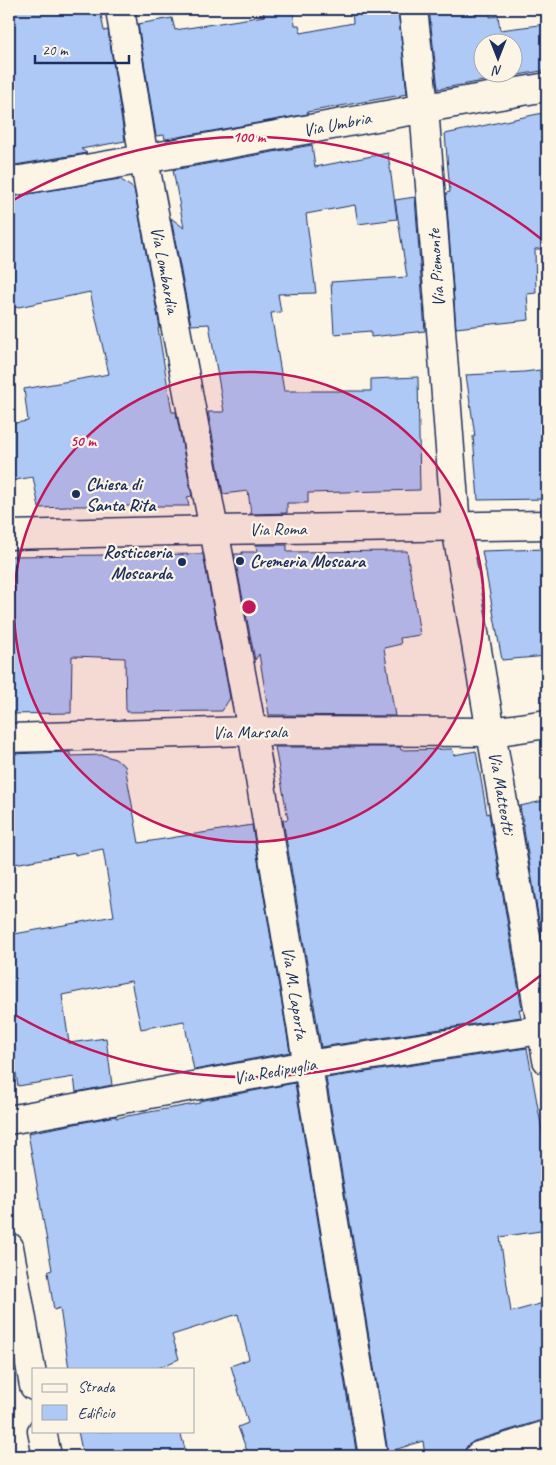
<svg xmlns="http://www.w3.org/2000/svg" width="556" height="1465" viewBox="0 0 556 1465" font-family="Caveat,sans-serif">
  <rect width="100%" height="100%" fill="#fcf5e5"/>
  <filter id="ink" filterUnits="userSpaceOnUse"><feTurbulence type="fractalNoise" baseFrequency=".02" numOctaves="2"/><feDisplacementMap in="SourceGraphic" scale="10" xChannelSelector="R" yChannelSelector="G"/><feConvolveMatrix kernelMatrix="1 2 1 2 8 2 1 2 1" color-interpolation-filters="sRGB"/></filter>
  <g filter="url(#ink)">
    <path fill="#aec9f6" stroke="#1b2f5e" fill-rule="evenodd" d="M 9,9 L 100,9 L 104,31 L 108,30 L 125,141 L 81,149 L 87,153 L 9,166 Z
      M 263,9 L 293,9 L 295,25 L 299,25 L 301,33 L 353,23 L 352,9 L 398,9 L 407,94 L 307,112 L 308,114 L 167,139 L 165,139 L 164,135 L 156,136 L 138,24 L 172,18 L 175,30 L 264,16 Z
      M 429,9 L 467,9 L 468,15 L 490,12 L 490,17 L 498,16 L 500,30 L 547,24 L 547,70 L 438,89 ZM 484,42 L 514,42 L 514,72 L 484,72 Z
      M 547,112 L 547,249 L 535,249 L 536,293 L 527,294 L 529,320 L 456,328 L 446,193 L 450,192 L 445,134 Z
      M 312,145 L 315,167 L 388,153 L 397,219 L 358,224 L 355,205 L 306,214 L 316,293 L 278,294 L 281,312 L 271,313 L 284,391 L 371,391 L 371,379 L 418,377 L 420,490 L 308,493 L 308,503 L 287,503 L 287,513 L 251,514 L 248,491 L 223,494 L 208,412 L 224,412 L 209,324 L 191,325 L 171,218 L 184,228 L 173,170 Z
      M 120,179 L 134,189 L 160,328 L 158,328 L 172,412 L 176,412 L 192,496 L 187,497 L 189,506 L 67,506 L 67,507 L 39,508 L 33,477 L 9,481 L 9,424 L 28,421 L 24,389 L 109,374 L 90,292 L 9,309 L 9,197 Z
      M 415,197 L 425,331 L 371,337 L 371,331 L 334,334 L 331,282 L 407,277 L 395,200 Z
      M 540,370 L 542,427 L 547,427 L 547,499 L 478,500 L 473,436 L 475,436 L 466,375 L 524,372 Z
      M 256,545 L 287,545 L 287,552 L 407,551 L 420,635 L 400,638 L 401,644 L 384,648 L 395,716 L 269,715 L 259,654 L 255,660 L 234,554 L 242,554 L 242,552 L 257,552 Z
      M 547,549 L 547,656 L 502,660 L 482,551 Z
      M 203,554 L 230,698 L 222,711 L 126,712 L 125,658 L 72,656 L 71,713 L 9,714 L 9,556 Z
      M 275,747 L 400,747 L 401,750 L 452,749 L 454,755 L 476,751 L 487,814 L 489,813 L 522,1009 L 519,1009 L 521,1017 L 321,1047 L 283,820 L 288,819 Z
      M 70,752 L 70,756 L 103,755 L 115,759 L 125,766 L 139,843 L 252,825 L 290,1052 L 194,1070 L 184,1021 L 141,1029 L 131,981 L 62,995 L 69,1043 L 106,1038 L 112,1085 L 76,1092 L 74,1077 L 18,1086 L 9,1031 L 9,935 L 114,916 L 103,849 L 75,855 L 75,853 L 9,865 L 9,754 Z
      M 547,800 L 547,969 L 520,806 Z
      M 527,1048 L 547,1157 L 547,1230 L 500,1237 L 511,1312 L 547,1302 L 547,1420 L 542,1420 L 474,1441 L 467,1446 L 464,1452 L 464,1456 L 425,1456 L 423,1441 L 388,1452 L 326,1078 Z
      M 295,1083 L 357,1456 L 249,1456 L 238,1427 L 248,1423 L 231,1366 L 249,1359 L 238,1314 L 172,1335 L 179,1359 L 156,1369 L 69,1369 L 60,1308 L 54,1310 L 48,1272 L 52,1270 L 28,1133 L 116,1116 L 116,1118 L 200,1103 L 200,1101 Z
      M 78,1431 L 180,1431 L 187,1456 L 83,1456 Z"/>
    <g fill="none" stroke-linecap="round" stroke-linejoin="round">
      <defs>
        <path id="minor" d="M 120,9 L 144,160 L 252,731 L 373,1456
          M 413,9 L 424,107 L 456,527 L 547,1060
          M 9,182 C 189,153 367,117 547,87
          M 9,738 L 252,731 L 492,732 L 547,724
          M 9,1120 L 307,1065 L 547,1029
          M 9,1247 L 34,1386
          M 42,1431 L 47,1456
          M 479,1456 L 547,1435"/>
        <path id="major" d="M 9,535 L 215,530 L 547,525"/>
      </defs>
      <use href="#minor" stroke="#1b2f5e" stroke-width="31"/>
      <use href="#major" stroke="#1b2f5e" stroke-width="31"/>
      <use href="#minor" stroke="#fcf5e5" stroke-width="28"/>
      <use href="#major" stroke="#fcf5e5" stroke-width="28"/>
    </g>
  </g>
  <circle cx="249" cy="607" r="235" fill="#c2185b" fill-opacity=".12"/>
  <g fill="none" stroke="#c2185b" stroke-width="2.5">
    <circle cx="249" cy="607" r="235"/>
    <path d="M545 972A470 470 0 0 1 10 1012M10 202A470 470 0 0 1 545 242"/>
  </g>
  <g fill="#1b2f5e" stroke="#fcf5e5" stroke-width="2">
    <circle cx="76" cy="494" r="5"/>
    <circle cx="240" cy="561" r="5"/>
    <circle cx="182" cy="562" r="5"/>
  </g>
  <g text-anchor="middle" stroke-width="4.5" stroke-linejoin="round" paint-order="stroke">
    <g font-size="18" fill="#1b2f5e" stroke="#fcf5e5">
      <text transform="translate(337 124) rotate(-11)" y="6">Via Umbria</text>
      <text transform="translate(436 268) rotate(-94)" y="6">Via Piemonte</text>
      <text transform="translate(165 270) rotate(79)" y="6">Via Lombardia</text>
      <text transform="translate(278 529) rotate(-1)" y="6">Via Roma</text>
      <text transform="translate(250 732) rotate(-1)" y="6">Via Marsala</text>
      <text transform="translate(502 793) rotate(80)" y="6">Via Matteotti</text>
      <text transform="translate(295 993) rotate(81)" y="6">Via M. Laporta</text>
      <text transform="translate(275 1071) rotate(-10)" y="6">Via Redipuglia</text>
    </g>
    <g font-size="18" font-weight="bold" fill="#1b2f5e" stroke="#fcf5e5" text-anchor="start">
      <text x="86" y="490">Chiesa di<tspan x="86" dy="21">Santa Rita</tspan></text>
      <text x="172" y="558" text-anchor="end">Rosticceria<tspan x="172" dy="21">Moscarda</tspan></text>
      <text x="250" y="567">Cremeria Moscara</text>
    </g>
  </g>
  <circle cx="249" cy="607" r="8" fill="#c2185b" stroke="#fcf5e5" stroke-width="2.5"/>
  <g font-size="15" text-anchor="middle" font-weight="bold" fill="#c2185b" stroke="#fcf5e5" stroke-width="4.5" stroke-linejoin="round" paint-order="stroke">
    <text x="249" y="142">100 m</text>
    <text x="83" y="446">50 m</text>
  </g>
  <rect width="556" height="1465" fill="none" stroke="#fcf5e5" stroke-width="30"/>
  <rect x="15" y="15" width="526" height="1435" fill="none" stroke="#1b2f5e" stroke-width="2" filter="url(#ink)"/>
  <rect x="32" y="1368" width="162" height="65" fill="#fcf5e5" stroke="#a2a6af"/>
  <rect x="42" y="1384" width="25" height="8" fill="#fcf5e5" stroke="#a2a6af"/>
  <text x="78" y="1392" font-size="15" fill="#1b2f5e">Strada</text>
  <rect x="42" y="1405" width="25" height="15" fill="#aec9f6" stroke="#a2a6af"/>
  <text x="78" y="1418" font-size="15" fill="#1b2f5e">Edificio</text>
  <g transform="translate(498 58) rotate(180)"><circle r="24" fill="#fcf5e5" stroke="#a2a6af"/>
  <path d="M0-4L9 19L0 12L-9 19Z" fill="#1b2f5e"/>
  <text y="-8" font-size="14" font-weight="bold" text-anchor="middle" fill="#1b2f5e">N</text>
  </g>
  <path d="M35 55v8h94v-8" fill="none" stroke="#1b2f5e" stroke-width="2.5"/>
  <text x="42" y="55" font-size="15" fill="#1b2f5e" stroke="#fcf5e5" stroke-width="4" paint-order="stroke">20 m</text>
</svg>
